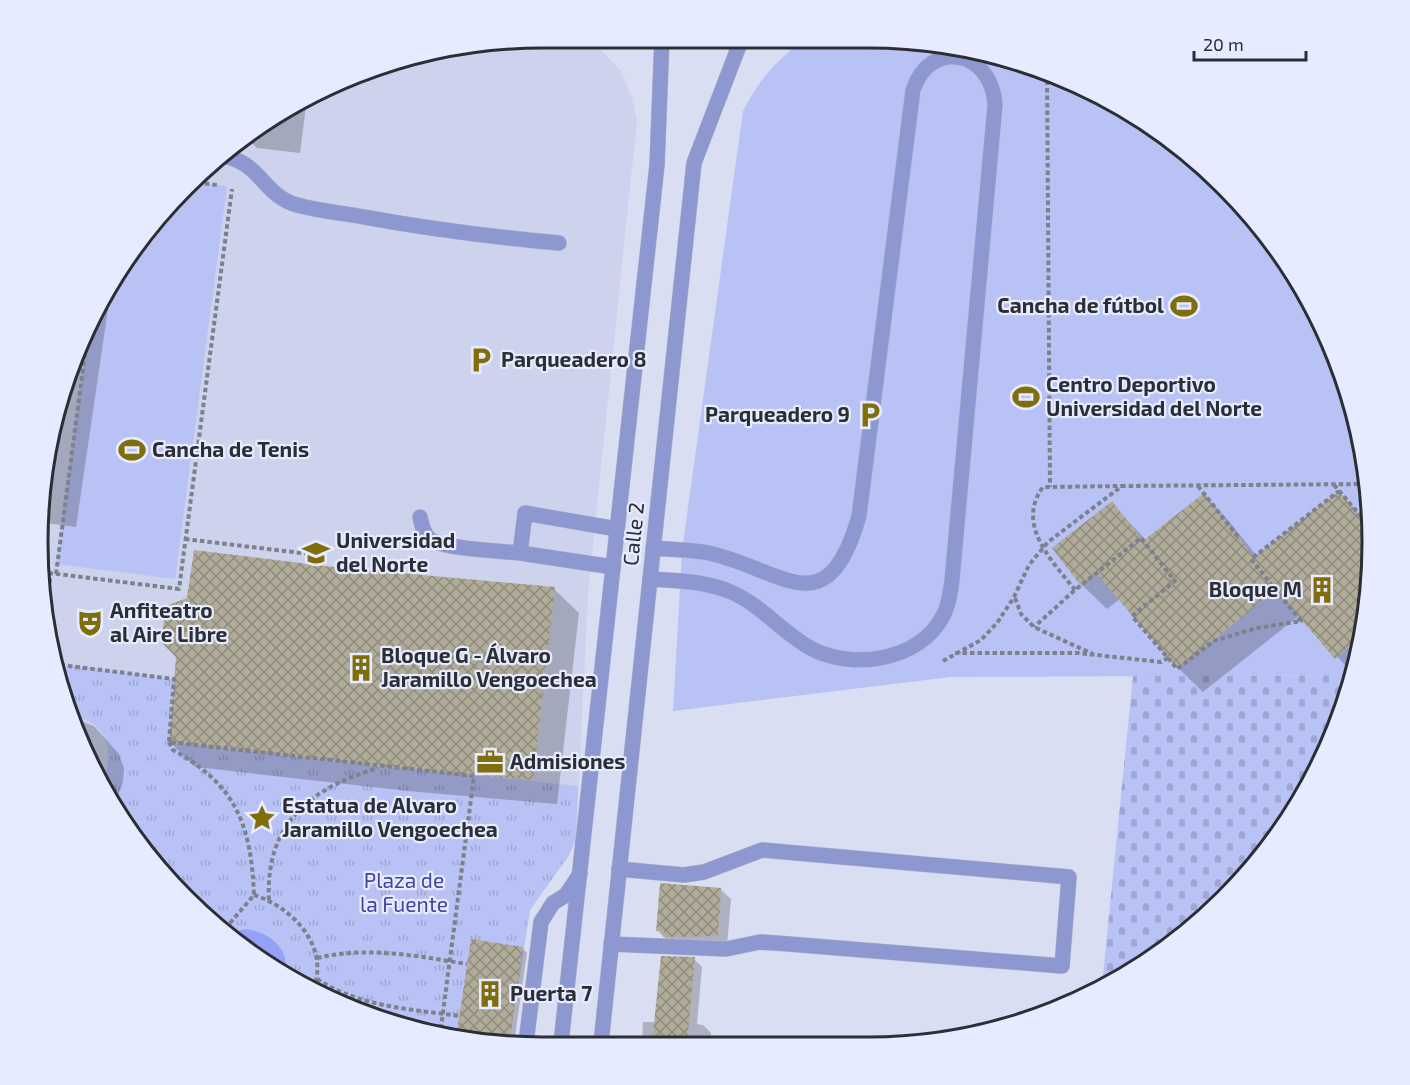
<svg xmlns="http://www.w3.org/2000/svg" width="1410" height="1085" viewBox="0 0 1410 1085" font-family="'Exo 2',sans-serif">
  <defs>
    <pattern id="cemetery-stones" width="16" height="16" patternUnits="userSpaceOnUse" patternTransform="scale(1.5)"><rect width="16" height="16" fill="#b8c2f5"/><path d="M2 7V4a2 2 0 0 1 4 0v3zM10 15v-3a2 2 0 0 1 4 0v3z" fill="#9ea7d3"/></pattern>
    <pattern id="park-tufts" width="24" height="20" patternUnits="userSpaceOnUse" patternTransform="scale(1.5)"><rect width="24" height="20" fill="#b8c2f5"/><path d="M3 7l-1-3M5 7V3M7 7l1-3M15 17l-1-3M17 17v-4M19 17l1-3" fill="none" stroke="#9ea7d3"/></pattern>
    <pattern id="building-cross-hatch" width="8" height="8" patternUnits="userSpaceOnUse" patternTransform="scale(1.5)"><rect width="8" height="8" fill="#b0ac99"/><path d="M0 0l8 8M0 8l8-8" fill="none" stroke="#8f8c7e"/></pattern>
  </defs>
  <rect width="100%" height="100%" fill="#dadef2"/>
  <path fill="#cdd3ed" d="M 595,44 L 620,70 L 631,95 L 637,120 L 588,594 L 576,839 L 569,855 L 530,910 L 509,1043 L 476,1043 L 380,1021 L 262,963 L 185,899 L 122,823 L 55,674 L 38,543 L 55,412 L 105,290 L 185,186 L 290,105 L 411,55 L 479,46 Z"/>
  <path fill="url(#cemetery-stones)" d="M 1353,675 L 1334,736 L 1287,823 L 1224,900 L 1148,963 L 1102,985 L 1133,676 Z"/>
  <path fill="url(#park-tufts)" d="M 67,665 L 174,679 L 169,742 L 578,786 L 576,839 L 569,855 L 530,910 L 509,1043 L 476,1043 L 380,1021 L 262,963 L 185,899 L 122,823 L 103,781 C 114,754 108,722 75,717 L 64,694 Z"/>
  <path fill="#b8c2f5" d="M 805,39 L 900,39 L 999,55 L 1091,90 L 1175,142 L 1288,262 L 1334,350 L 1363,444 L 1372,543 L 1363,641 L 1353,675 L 951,677 L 673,711 L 682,551 L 743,111 C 759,80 777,59 805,39 Z
    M 190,182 L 227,186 L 175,579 L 56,564 L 88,331 L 105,290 Z"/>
  <path fill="#93a1f6" d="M 245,929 C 269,932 289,947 286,974 L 262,963 L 227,934 Z"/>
  <path fill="#0003" d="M 307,98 L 300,153 L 257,148 L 247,138 L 290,105 Z
    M 112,282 L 76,527 L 46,523 L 41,571 L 38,543 L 55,412 L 105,290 Z
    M 1339,493 L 1371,526 L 1372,543 L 1363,641 L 1353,674 L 1300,615 L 1203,692 L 1178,668 L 1120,599 L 1107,609 L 1082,585 L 1111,503 L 1147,541 L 1204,495 L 1228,520 L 1257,556 Z
    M 325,567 L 554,589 L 579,613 L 557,804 L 408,791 L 195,767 L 170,742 Z
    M 75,719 L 94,726 L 119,754 L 124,768 L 123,782 L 115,804 L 120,817 Z
    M 721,890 L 731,899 L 727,945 L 667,940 L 657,930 Z
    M 472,941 L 523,949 L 527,953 L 514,1043 L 476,1043 L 458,1037 Z
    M 694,959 L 702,967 L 697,1024 L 703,1025 L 711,1033 L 711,1043 L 642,1043 L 643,1022 L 656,1022 Z"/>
  <path fill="url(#building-cross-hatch)" d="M 1339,491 L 1371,528 L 1372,543 L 1363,636 L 1335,659 L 1276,590 L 1177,669 L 1097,574 L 1081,586 L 1052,548 L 1112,501 L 1143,541 L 1204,493 L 1254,557 Z
    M 194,550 L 325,566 L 555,587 L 533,780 L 382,767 L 169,742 L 176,657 L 161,642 L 166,606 L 187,598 Z
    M 660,883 L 721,888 L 718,936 L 663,937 L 664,931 L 656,931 Z
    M 471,939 L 523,947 L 509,1043 L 456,1038 Z
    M 661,956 L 695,957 L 687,1043 L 652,1043 Z"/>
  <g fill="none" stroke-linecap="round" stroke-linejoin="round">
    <defs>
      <path id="service" d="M 223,156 C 262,163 262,195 297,205 C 319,211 342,213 364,217 C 429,229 493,237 559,243
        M 420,517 C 422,525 423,534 430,539 C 443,549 501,551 520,553 L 525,513 L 617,529
        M 520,553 L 613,567
        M 650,579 C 677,581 706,581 731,592 C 762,605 784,635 814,650 C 856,670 920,660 943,616 C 949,605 950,593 952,580 L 995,105 C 992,50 930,38 913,90 L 859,516 C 827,628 784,570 709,553 C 691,549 671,550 653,548
        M 611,944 L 726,949 L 760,942 L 776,943 L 1062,966 L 1069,877 L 762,850 L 704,872 L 684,875 L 619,869
        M 526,1043 L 541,922 L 553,903 L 566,895 L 580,874"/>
      <path id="tertiary" d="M 561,1043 L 657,165 L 662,38
        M 601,1043 L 694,163 L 742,38"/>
    </defs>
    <use href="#service" stroke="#b7bbcc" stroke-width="16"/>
    <use href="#tertiary" stroke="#b7bbcc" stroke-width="16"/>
    <path stroke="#7d808d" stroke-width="4" stroke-dasharray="4.5 3" stroke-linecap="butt" d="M 1047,73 L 1050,487
      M 190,182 L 218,185
      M 1334,485 L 1371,528
      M 1198,486 L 1238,537
      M 185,539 L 326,556
      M 41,572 L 179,589 L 232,189
      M 56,574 L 88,331
      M 1075,590 C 1053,562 1015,525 1043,487 L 1122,486
      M 1015,598 L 1021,614 L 1034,627 L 1093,654
      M 46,605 L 51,573
      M 955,653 L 1078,653 L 1161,662 L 1168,658 L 1132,616 L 1175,581 L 1141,538 L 1075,590 L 1034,627
      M 1168,658 L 1177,669 L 1214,641 L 1257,628 L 1301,621 L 1251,559 L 1339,491
      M 943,661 L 981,640 L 997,623 L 1014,597 L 1029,565 L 1048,542 L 1122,486 L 1367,484
      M 53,664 L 174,679 L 169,742 L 474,776 L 440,1035
      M 169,742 L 173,750 C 236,785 251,824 254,895 L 230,923 L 221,929
      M 254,895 C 292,907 329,945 314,988
      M 269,900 C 265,824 310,788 378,768
      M 317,958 C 368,946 417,956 467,964
      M 317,979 C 359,1007 411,1009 459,1016"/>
    <use href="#service" stroke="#8e98d0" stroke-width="15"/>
    <use href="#tertiary" stroke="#8e98d0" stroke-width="15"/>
  </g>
  <defs>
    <symbol id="stadium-bare" viewBox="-9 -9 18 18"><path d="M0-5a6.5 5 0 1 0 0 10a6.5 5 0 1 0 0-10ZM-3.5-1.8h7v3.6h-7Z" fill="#806e0c" stroke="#e7ebff" stroke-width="2.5" paint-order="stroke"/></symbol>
    <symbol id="parking-bare" viewBox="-9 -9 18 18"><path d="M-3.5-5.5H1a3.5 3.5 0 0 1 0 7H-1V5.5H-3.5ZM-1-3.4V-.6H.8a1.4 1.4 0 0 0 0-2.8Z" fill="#806e0c" stroke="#e7ebff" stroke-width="2.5" paint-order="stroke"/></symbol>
    <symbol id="university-bare" viewBox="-9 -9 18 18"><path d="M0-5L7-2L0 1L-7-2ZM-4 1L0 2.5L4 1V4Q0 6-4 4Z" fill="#806e0c" stroke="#e7ebff" stroke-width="2.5" paint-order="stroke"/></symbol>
    <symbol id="building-bare" viewBox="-9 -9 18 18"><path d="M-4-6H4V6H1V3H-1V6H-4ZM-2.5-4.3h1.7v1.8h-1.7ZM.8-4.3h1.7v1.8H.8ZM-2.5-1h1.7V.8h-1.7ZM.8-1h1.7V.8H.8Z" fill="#806e0c" stroke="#e7ebff" stroke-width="2.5" paint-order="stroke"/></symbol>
    <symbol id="theatre-bare" viewBox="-9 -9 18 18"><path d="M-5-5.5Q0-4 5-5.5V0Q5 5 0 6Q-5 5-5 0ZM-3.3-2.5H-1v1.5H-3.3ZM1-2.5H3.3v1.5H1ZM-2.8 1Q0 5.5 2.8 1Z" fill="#806e0c" stroke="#e7ebff" stroke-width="2.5" paint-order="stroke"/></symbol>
    <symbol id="office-bare" viewBox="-9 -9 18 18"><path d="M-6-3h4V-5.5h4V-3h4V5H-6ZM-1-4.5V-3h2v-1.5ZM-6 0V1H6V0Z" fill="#806e0c" stroke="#e7ebff" stroke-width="2.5" paint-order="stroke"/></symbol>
    <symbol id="sight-bare" viewBox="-9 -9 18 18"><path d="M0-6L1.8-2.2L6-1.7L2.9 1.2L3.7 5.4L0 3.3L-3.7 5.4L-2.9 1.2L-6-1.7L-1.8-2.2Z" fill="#806e0c" stroke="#e7ebff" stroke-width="2.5" paint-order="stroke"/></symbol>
  </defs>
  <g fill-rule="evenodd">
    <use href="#stadium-bare" x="1165" y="287" width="38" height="38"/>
    <use href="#parking-bare" x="462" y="341" width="38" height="38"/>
    <use href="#stadium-bare" x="1007" y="378" width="38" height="38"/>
    <use href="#parking-bare" x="851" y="396" width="38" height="38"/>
    <use href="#stadium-bare" x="113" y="431" width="38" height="38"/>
    <use href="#university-bare" x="297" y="534" width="38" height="38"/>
    <use href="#building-bare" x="1303" y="571" width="38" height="38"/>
    <use href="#theatre-bare" x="71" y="604" width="38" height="38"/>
    <use href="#building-bare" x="342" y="649" width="38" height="38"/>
    <use href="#office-bare" x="471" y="743" width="38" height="38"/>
    <use href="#sight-bare" x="243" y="799" width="38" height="38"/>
    <use href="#building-bare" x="471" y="975" width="38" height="38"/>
  </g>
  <g text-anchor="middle" stroke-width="4.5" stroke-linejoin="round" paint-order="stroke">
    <g font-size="21" font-weight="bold" fill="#2c2e35" stroke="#e7ebff" text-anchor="start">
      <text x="1164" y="313" text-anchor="end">Cancha de fútbol</text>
      <text x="501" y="367">Parqueadero 8</text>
      <text x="1046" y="392">Centro Deportivo<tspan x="1046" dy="24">Universidad del Norte</tspan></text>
      <text x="850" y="422" text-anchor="end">Parqueadero 9</text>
      <text x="152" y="457">Cancha de Tenis</text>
      <text x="336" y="548">Universidad<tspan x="336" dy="24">del Norte</tspan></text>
      <text x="1302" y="597" text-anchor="end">Bloque M</text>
      <text x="110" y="618">Anfiteatro<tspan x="110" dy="24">al Aire Libre</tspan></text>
      <text x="381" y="663">Bloque G - Álvaro<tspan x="381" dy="24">Jaramillo Vengoechea</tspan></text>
      <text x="510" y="769">Admisiones</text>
      <text x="282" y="813">Estatua de Alvaro<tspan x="282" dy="24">Jaramillo Vengoechea</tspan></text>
      <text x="510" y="1001">Puerta 7</text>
    </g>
    <g font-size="21" fill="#2c2e35" stroke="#e7ebff">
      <text transform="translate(634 534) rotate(-84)" y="7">Calle 2</text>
    </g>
    <g font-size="21" fill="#3f44a6" stroke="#e7ebff">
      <text x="404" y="888">Plaza de<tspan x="404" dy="24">la Fuente</tspan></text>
    </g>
  </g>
  <path d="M0 0H1410V1085H0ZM542 48H868A494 494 0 0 1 1362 542V543A494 494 0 0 1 868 1037H542A494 494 0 0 1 48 543V542A494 494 0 0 1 542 48Z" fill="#e7ebff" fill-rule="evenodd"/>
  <path fill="none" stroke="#2c2e35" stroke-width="3" d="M542 48H868A494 494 0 0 1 1362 542V543A494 494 0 0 1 868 1037H542A494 494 0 0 1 48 543V542A494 494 0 0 1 542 48Z"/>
  <path d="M1194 51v9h112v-9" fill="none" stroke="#2c2e35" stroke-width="3"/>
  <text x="1203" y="51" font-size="18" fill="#2c2e35" stroke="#e7ebff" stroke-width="4.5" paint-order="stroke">20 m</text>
</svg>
